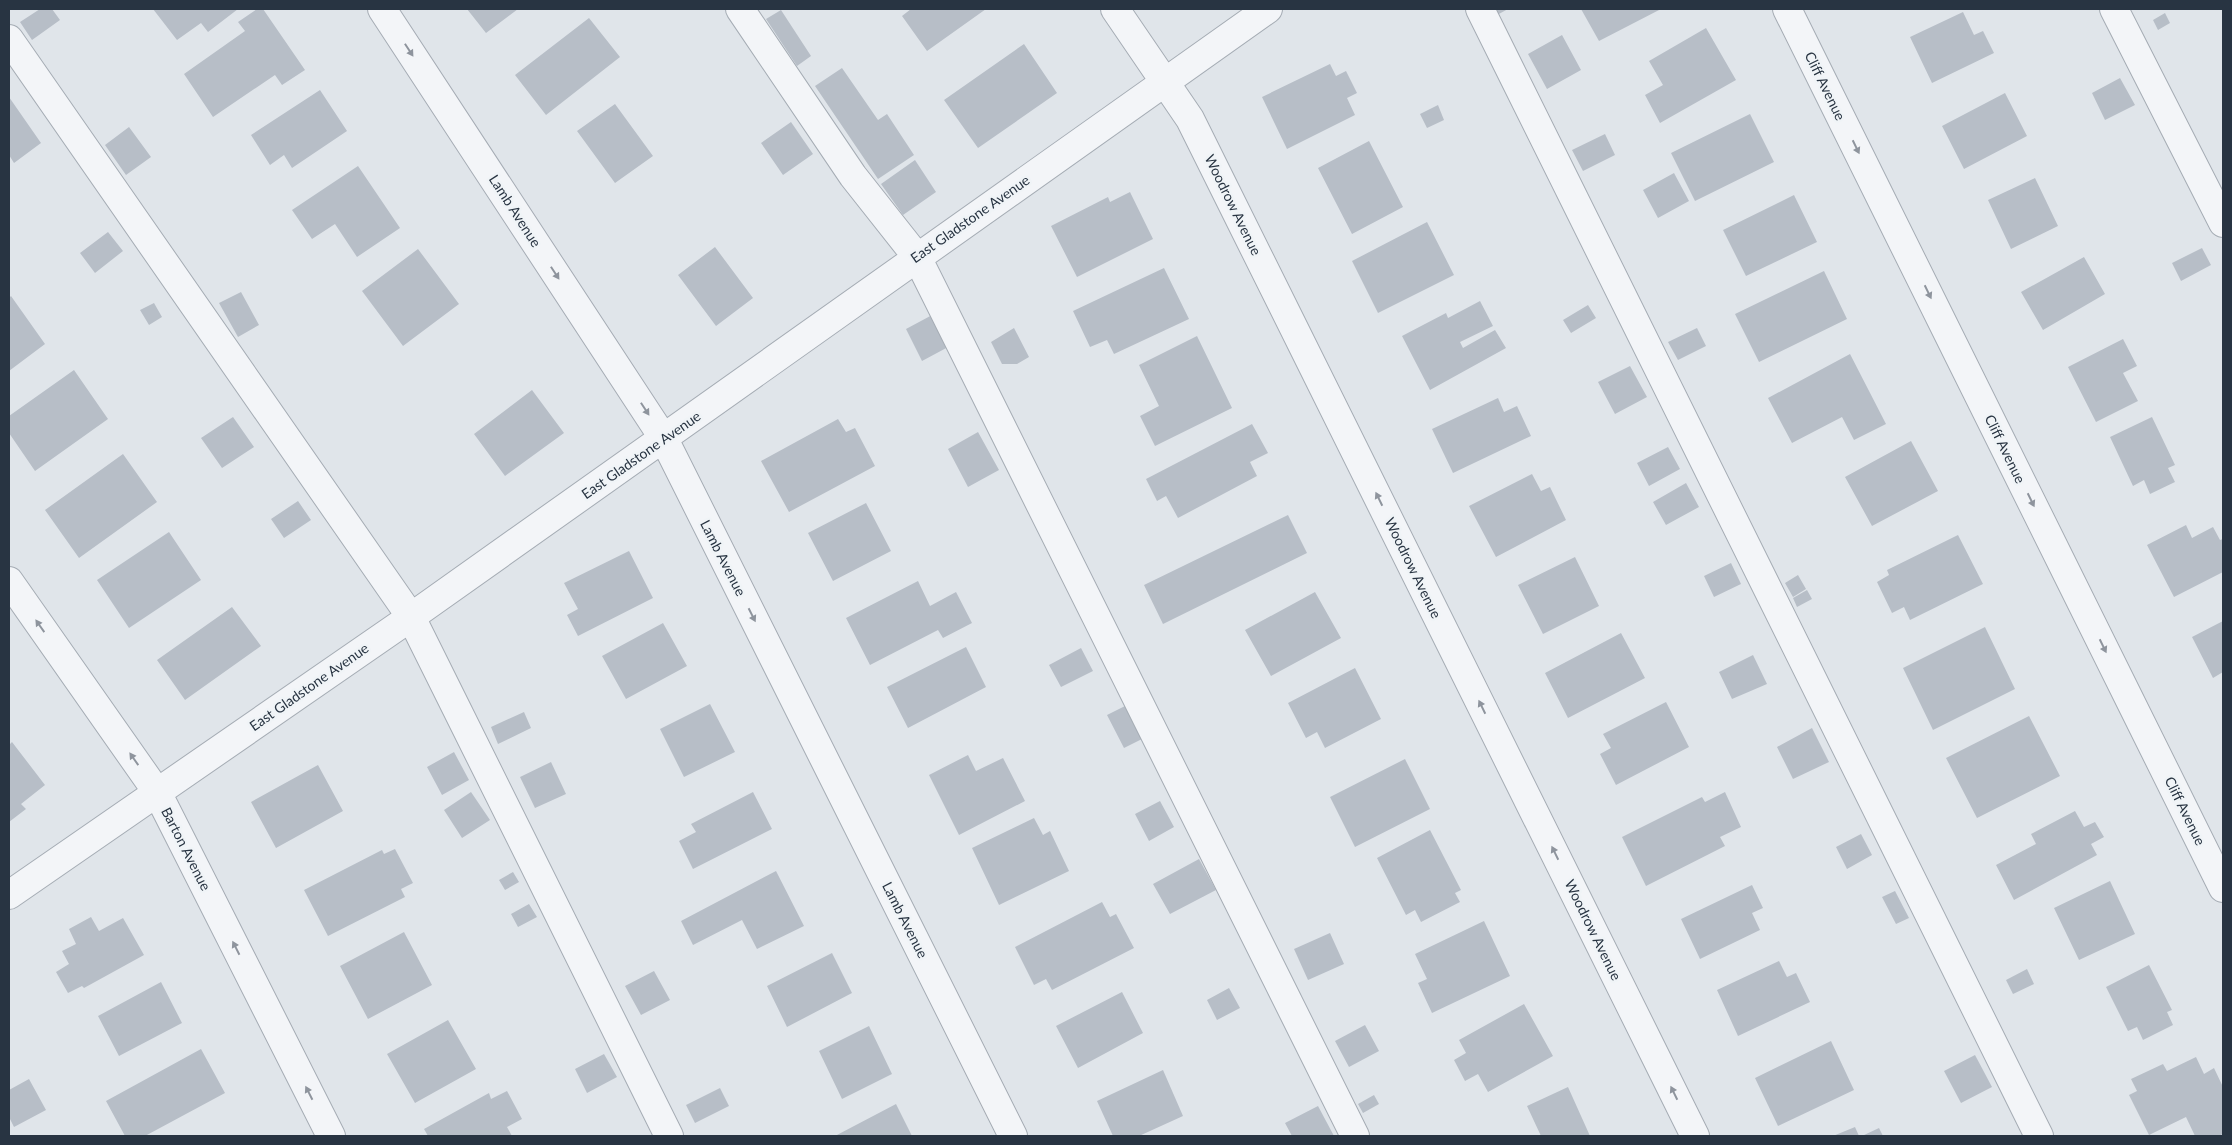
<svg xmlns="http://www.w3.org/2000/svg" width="2232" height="1145" viewBox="0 0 2232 1145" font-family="Lato,sans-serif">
  <rect width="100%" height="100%" fill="#e0e5ea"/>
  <path fill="#b7bec7" d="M 40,9 L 52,9 L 60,20 L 32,40 L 20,22 Z
    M 153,9 L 238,9 L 208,32 L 201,23 L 177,40 Z
    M 257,9 L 263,9 L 305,70 L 282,85 L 275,75 L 213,117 L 184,74 L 245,31 L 238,22 Z
    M 467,9 L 518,9 L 486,33 Z
    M 911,9 L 986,9 L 927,51 L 902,16 Z
    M 1494,9 L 1508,9 L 1497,15 Z
    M 1581,9 L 1661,9 L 1599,41 Z
    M 781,10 L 811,56 L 797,66 L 766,19 Z
    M 1963,12 L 1974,35 L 1983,31 L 1994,53 L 1932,83 L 1910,37 Z
    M 2165,13 L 2170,23 L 2158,30 L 2153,20 Z
    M 589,18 L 620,57 L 546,115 L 515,75 Z
    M 1706,28 L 1736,80 L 1660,123 L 1645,95 L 1663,85 L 1649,61 Z
    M 1562,35 L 1581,70 L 1547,89 L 1528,54 Z
    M 1024,44 L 1057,93 L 978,148 L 944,100 Z
    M 1330,64 L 1336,76 L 1346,71 L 1357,93 L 1347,98 L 1355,115 L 1287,149 L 1262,97 Z
    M 842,68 L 878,120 L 887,114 L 914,155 L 878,179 L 815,86 Z
    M 2120,78 L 2135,105 L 2105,120 L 2092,93 Z
    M 320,90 L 347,131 L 292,168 L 284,155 L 270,165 L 251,135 Z
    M 2005,93 L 2027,136 L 1964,169 L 1942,126 Z
    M 9,97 L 41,143 L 14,163 L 9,155 Z
    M 615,104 L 653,156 L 615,183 L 577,131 Z
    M 1438,105 L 1444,120 L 1427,128 L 1420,114 Z
    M 1750,114 L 1774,162 L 1695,201 L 1671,153 Z
    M 791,122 L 813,154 L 783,175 L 761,143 Z
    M 129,127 L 151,157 L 126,175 L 105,145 Z
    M 1605,134 L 1615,155 L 1583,171 L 1572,150 Z
    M 1369,141 L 1403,207 L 1352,234 L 1318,168 Z
    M 915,160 L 936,192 L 903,215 L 881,184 Z
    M 358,166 L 400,228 L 357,257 L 335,224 L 312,239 L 292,210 Z
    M 1674,173 L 1689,201 L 1658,218 L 1643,190 Z
    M 2035,178 L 2058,226 L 2011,249 L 1988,200 Z
    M 1130,192 L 1153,239 L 1077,277 L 1051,226 L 1108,197 L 1110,202 Z
    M 1794,195 L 1817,242 L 1746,276 L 1723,230 Z
    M 1427,222 L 1454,275 L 1378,313 L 1352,261 Z
    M 108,232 L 123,251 L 95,273 L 80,253 Z
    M 715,247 L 753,298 L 716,326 L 678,275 Z
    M 2202,248 L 2211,265 L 2181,281 L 2172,263 Z
    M 418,249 L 459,304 L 403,346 L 362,291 Z
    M 2084,257 L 2105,294 L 2043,330 L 2021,292 Z
    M 1164,268 L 1189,319 L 1114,354 L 1107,340 L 1090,347 L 1073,311 Z
    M 1824,271 L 1847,319 L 1759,362 L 1735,314 Z
    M 241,292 L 259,325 L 238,337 L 219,303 Z
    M 11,296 L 45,344 L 9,371 L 9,298 Z
    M 1480,301 L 1493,326 L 1460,342 L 1463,348 L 1495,330 L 1506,348 L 1430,390 L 1402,336 L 1446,313 L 1448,318 Z
    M 154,303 L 162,317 L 149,325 L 140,310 Z
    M 1588,305 L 1596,318 L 1571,333 L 1563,320 Z
    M 934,314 L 950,346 L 922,361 L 906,329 Z
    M 1014,328 L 1029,357 L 1017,364 L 1002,364 L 991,342 Z
    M 1697,328 L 1706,346 L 1678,360 L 1668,342 Z
    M 1197,336 L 1232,408 L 1155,446 L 1140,416 L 1159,406 L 1139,365 Z
    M 2123,339 L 2137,366 L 2123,373 L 2138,401 L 2096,422 L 2068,367 Z
    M 1850,354 L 1886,424 L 1854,440 L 1842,417 L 1792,443 L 1768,398 Z
    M 1630,366 L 1647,397 L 1615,414 L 1598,382 Z
    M 74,370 L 108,419 L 35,471 L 9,433 L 9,416 Z
    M 532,390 L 564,433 L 505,476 L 474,434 Z
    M 1498,398 L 1504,412 L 1517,406 L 1531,436 L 1453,473 L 1432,429 Z
    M 233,417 L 254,447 L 222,468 L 201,438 Z
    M 2152,417 L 2175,465 L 2168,468 L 2175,482 L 2150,494 L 2144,480 L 2133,486 L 2110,437 Z
    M 838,419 L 846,432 L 855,428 L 875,466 L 789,512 L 761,461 Z
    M 1252,424 L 1268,453 L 1250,462 L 1257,476 L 1178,518 L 1166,496 L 1157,501 L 1146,479 Z
    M 978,432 L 999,470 L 968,487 L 948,449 Z
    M 1911,441 L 1938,491 L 1872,526 L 1845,477 Z
    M 1668,447 L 1680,469 L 1649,486 L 1637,463 Z
    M 123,454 L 157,502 L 79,558 L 45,510 Z
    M 1532,474 L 1541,491 L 1550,487 L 1566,520 L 1496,557 L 1469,506 Z
    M 1686,483 L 1699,507 L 1666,525 L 1653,502 Z
    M 298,501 L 311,520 L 284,538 L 271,519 Z
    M 866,503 L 891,551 L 833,581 L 808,533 Z
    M 1288,515 L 1307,553 L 1163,624 L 1144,585 Z
    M 2186,525 L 2192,538 L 2213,527 L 2220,540 L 2223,539 L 2223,572 L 2174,597 L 2147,545 Z
    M 169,532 L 201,580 L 129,628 L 97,580 Z
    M 1958,535 L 1983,584 L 1910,620 L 1904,607 L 1892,613 L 1877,582 L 1889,575 L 1887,570 Z
    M 629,551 L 653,598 L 578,636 L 567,615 L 578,609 L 564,583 Z
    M 1575,557 L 1599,606 L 1543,634 L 1518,585 Z
    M 1731,563 L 1741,584 L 1714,597 L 1704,576 Z
    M 1798,575 L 1806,589 L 1793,597 L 1785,583 Z
    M 918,581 L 930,606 L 956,592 L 972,623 L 943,638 L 938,630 L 870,665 L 846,618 Z
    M 1807,590 L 1812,599 L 1797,607 L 1793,598 Z
    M 1315,592 L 1341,638 L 1271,676 L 1245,630 Z
    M 232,607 L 261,646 L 185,700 L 157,660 Z
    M 2223,621 L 2223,672 L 2213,678 L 2192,637 Z
    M 663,623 L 687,666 L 626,699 L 602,656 Z
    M 1985,627 L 2015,689 L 1933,730 L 1903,668 Z
    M 1621,633 L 1645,678 L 1568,718 L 1545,673 Z
    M 966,647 L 986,687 L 908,728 L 887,687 Z
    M 1081,648 L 1093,671 L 1061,687 L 1049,665 Z
    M 1753,655 L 1767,684 L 1732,699 L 1719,672 Z
    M 1355,668 L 1381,719 L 1325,748 L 1317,732 L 1306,738 L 1288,703 Z
    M 1666,702 L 1689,747 L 1616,785 L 1600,754 L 1611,748 L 1603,734 Z
    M 710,704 L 735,752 L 684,777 L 660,729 Z
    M 1125,706 L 1142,739 L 1124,748 L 1107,715 Z
    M 524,712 L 531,728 L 498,744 L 491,727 Z
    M 2029,716 L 2060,776 L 1977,818 L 1946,758 Z
    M 1812,728 L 1829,762 L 1793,779 L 1777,747 Z
    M 12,742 L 45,785 L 21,804 L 26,809 L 9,822 L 9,745 Z
    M 454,752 L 469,780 L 442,795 L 427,767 Z
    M 968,755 L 976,771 L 1003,758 L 1025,801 L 959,835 L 929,775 Z
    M 1405,759 L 1430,809 L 1355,847 L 1330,797 Z
    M 551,762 L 566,794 L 535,808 L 520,777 Z
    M 318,765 L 343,811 L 276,848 L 251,802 Z
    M 471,792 L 490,820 L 462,838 L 444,810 Z
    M 753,792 L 772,829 L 693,869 L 679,841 L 696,832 L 691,824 Z
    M 1725,792 L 1741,827 L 1720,837 L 1725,846 L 1646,886 L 1622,837 L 1702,797 L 1705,802 Z
    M 1160,801 L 1174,827 L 1149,841 L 1135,814 Z
    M 2075,811 L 2084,827 L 2095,822 L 2104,837 L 2091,844 L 2097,855 L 2014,900 L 1996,865 L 2036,844 L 2031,834 Z
    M 1034,818 L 1043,835 L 1050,831 L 1069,871 L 999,905 L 972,848 Z
    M 1430,830 L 1461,890 L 1455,893 L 1460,902 L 1421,922 L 1415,910 L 1406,915 L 1377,858 Z
    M 1861,834 L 1872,855 L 1847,869 L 1836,847 Z
    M 395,849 L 413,883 L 401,889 L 405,897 L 328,936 L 304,890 L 382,850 L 384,854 Z
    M 1199,859 L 1216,890 L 1170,914 L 1153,884 Z
    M 776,871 L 804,926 L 757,949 L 742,920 L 693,945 L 681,921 Z
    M 513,872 L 519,882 L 505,890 L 499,880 Z
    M 2110,881 L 2135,934 L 2079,960 L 2054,908 Z
    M 1752,885 L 1763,908 L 1752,913 L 1760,930 L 1700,959 L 1681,919 Z
    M 1895,891 L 1909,918 L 1896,924 L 1882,897 Z
    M 1102,902 L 1110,917 L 1116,914 L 1134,948 L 1052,990 L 1046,979 L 1034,985 L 1015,947 Z
    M 529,904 L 537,917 L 518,927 L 511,914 Z
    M 91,917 L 99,931 L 123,918 L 144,955 L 84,988 L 82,986 L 68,993 L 56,972 L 69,964 L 62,951 L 76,944 L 69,929 Z
    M 1484,921 L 1510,976 L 1432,1013 L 1418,983 L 1427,979 L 1415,954 Z
    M 404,932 L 432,985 L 368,1019 L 340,966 Z
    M 1330,933 L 1344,964 L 1308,980 L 1294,949 Z
    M 832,953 L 852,993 L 787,1027 L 767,986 Z
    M 1779,961 L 1787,977 L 1796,973 L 1810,1002 L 1738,1036 L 1717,990 Z
    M 2149,965 L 2172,1010 L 2167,1012 L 2173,1025 L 2143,1040 L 2137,1027 L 2128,1031 L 2106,987 Z
    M 2027,969 L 2034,984 L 2013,994 L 2006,980 Z
    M 654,971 L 670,1000 L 641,1015 L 625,986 Z
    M 161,982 L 182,1023 L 119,1056 L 98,1016 Z
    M 1229,988 L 1240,1008 L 1217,1020 L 1207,1000 Z
    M 1122,992 L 1143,1033 L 1078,1068 L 1056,1026 Z
    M 1524,1004 L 1553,1056 L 1488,1092 L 1478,1074 L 1465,1081 L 1454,1060 L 1466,1053 L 1459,1040 Z
    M 448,1020 L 476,1069 L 415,1103 L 387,1054 Z
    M 1365,1025 L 1379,1051 L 1349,1067 L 1335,1041 Z
    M 869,1026 L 892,1074 L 842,1099 L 819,1051 Z
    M 1831,1041 L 1854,1090 L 1778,1126 L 1755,1078 Z
    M 201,1049 L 225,1093 L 145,1136 L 125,1136 L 106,1101 Z
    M 604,1054 L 617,1077 L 587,1093 L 575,1069 Z
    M 1975,1055 L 1992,1087 L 1961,1103 L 1944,1071 Z
    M 2196,1057 L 2204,1074 L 2214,1068 L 2223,1087 L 2223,1134 L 2219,1136 L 2195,1136 L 2186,1117 L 2149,1135 L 2129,1095 L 2137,1091 L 2131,1079 L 2163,1064 L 2167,1071 Z
    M 1163,1070 L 1183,1116 L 1139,1136 L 1113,1136 L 1097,1101 Z
    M 29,1079 L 46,1110 L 14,1127 L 9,1117 L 9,1090 Z
    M 1568,1087 L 1590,1136 L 1541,1136 L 1527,1106 Z
    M 720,1088 L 729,1106 L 695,1123 L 686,1105 Z
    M 507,1091 L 522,1119 L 507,1127 L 512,1136 L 428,1136 L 424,1129 L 489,1093 L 491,1099 Z
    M 1374,1095 L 1379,1104 L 1363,1113 L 1358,1104 Z
    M 896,1104 L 912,1136 L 835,1136 Z
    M 1318,1106 L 1334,1136 L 1292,1136 L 1285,1123 Z
    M 1855,1127 L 1859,1136 L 1833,1136 Z
    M 1879,1128 L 1883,1136 L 1862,1136 Z"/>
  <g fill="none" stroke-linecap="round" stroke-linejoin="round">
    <defs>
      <path id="minor" d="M 382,9 L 664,439 L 1013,1136
        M 740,9 L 853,176 L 917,257 L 1355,1136
        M 1115,9 L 1190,119 L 1695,1136
        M 1480,9 L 2039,1136
        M 1787,9 L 2223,888
        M 2114,9 L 2223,223
        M 9,39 L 411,617 L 669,1136
        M 9,581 L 157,792 L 331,1136
        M 9,895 L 411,617 L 1268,9"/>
    </defs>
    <use href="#minor" stroke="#a5acb4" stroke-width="30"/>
    <use href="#minor" stroke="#f3f5f8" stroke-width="28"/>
  </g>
  <defs><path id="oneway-solid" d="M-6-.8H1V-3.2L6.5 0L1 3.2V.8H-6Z" transform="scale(1.25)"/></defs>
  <g fill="#8e949d">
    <use href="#oneway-solid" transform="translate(409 50) rotate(57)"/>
    <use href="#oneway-solid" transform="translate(1856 147) rotate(64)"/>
    <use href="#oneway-solid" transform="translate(555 273) rotate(57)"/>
    <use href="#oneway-solid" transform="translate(1928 292) rotate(64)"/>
    <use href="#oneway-solid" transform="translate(645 409) rotate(57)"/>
    <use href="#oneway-solid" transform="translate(1379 499) rotate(-116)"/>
    <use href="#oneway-solid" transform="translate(2031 500) rotate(64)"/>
    <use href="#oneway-solid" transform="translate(752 615) rotate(63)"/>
    <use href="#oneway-solid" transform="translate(40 626) rotate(-125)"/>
    <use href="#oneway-solid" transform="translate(2103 646) rotate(64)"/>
    <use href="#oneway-solid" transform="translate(1482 707) rotate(-116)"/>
    <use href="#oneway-solid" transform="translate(134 759) rotate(-125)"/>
    <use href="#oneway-solid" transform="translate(1555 853) rotate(-116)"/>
    <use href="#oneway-solid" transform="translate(236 948) rotate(-117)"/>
    <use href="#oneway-solid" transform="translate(309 1093) rotate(-117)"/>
    <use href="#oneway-solid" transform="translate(1674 1093) rotate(-116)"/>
  </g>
  <g text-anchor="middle" stroke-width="5" stroke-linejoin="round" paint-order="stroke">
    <g font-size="14" fill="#283442" stroke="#f0f4f7">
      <text transform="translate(1825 86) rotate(64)" y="5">Cliff Avenue</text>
      <text transform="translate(1233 205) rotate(64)" y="5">Woodrow Avenue</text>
      <text transform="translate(515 211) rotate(57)" y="5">Lamb Avenue</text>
      <text transform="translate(970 219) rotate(-35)" y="5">East Gladstone Avenue</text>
      <text transform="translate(2005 449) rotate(64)" y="5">Cliff Avenue</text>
      <text transform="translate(641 455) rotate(-35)" y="5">East Gladstone Avenue</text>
      <text transform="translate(723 558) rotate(63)" y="5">Lamb Avenue</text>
      <text transform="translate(1413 568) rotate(64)" y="5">Woodrow Avenue</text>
      <text transform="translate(309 687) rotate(-35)" y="5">East Gladstone Avenue</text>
      <text transform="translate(2185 811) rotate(64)" y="5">Cliff Avenue</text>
      <text transform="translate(186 849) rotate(63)" y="5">Barton Avenue</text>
      <text transform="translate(905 920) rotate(63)" y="5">Lamb Avenue</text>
      <text transform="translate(1593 930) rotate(64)" y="5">Woodrow Avenue</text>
    </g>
  </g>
  <rect width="2232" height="1145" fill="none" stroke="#283442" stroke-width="20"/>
</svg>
